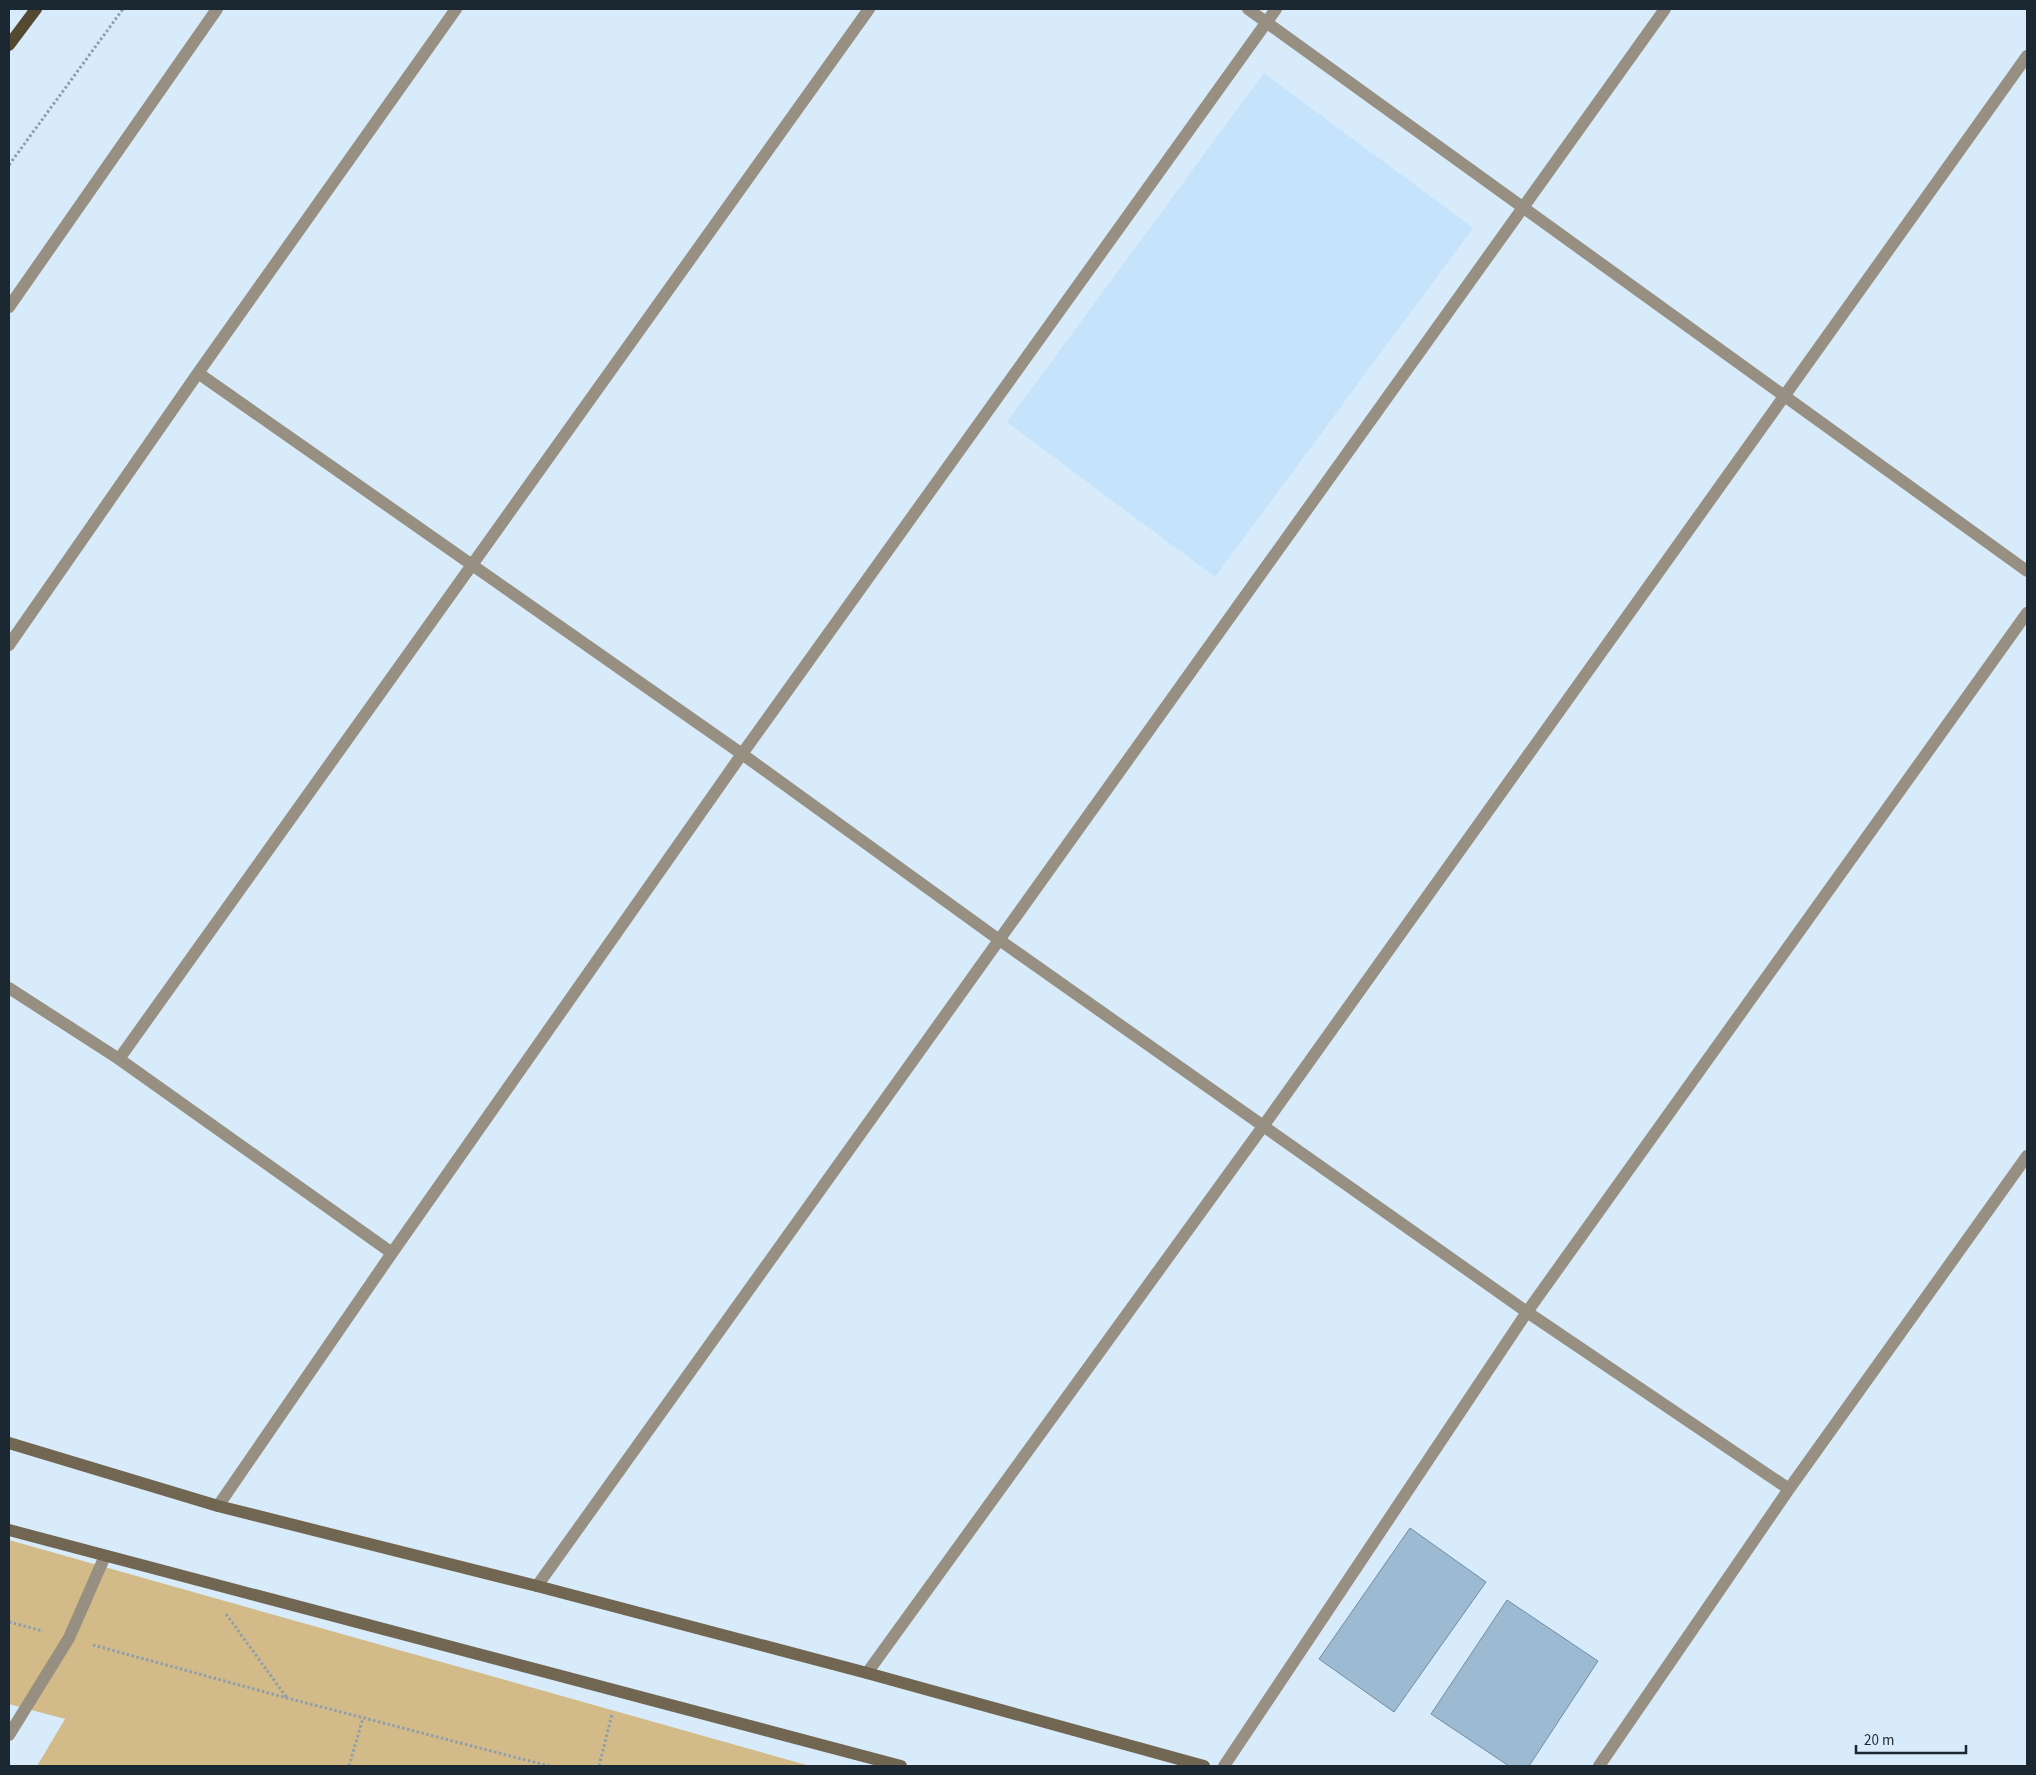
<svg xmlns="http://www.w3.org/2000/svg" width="2036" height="1775" viewBox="0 0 2036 1775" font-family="'Source Sans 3',sans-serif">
  <rect width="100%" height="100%" fill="#d8ebfa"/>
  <path fill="#c5e3fb" d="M 1264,73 L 1473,228 L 1215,577 L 1007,422 Z"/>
  <path fill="#d3bb89" d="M 9,1540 L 810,1766 L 37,1766 L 65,1719 L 9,1704 Z"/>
  <path fill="#9cbbd3" stroke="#708da3" d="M 1410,1528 L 1486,1582 L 1394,1712 L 1319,1659 Z
    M 1507,1600 L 1598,1661 L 1529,1766 L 1509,1766 L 1431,1714 Z"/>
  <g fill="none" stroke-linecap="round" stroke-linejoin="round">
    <path stroke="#8e9fab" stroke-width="3" stroke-dasharray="2.5 2.5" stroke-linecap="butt" d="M 9,165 L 123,9
      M 226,1614 L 287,1698
      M 9,1622 L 43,1631
      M 93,1645 L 287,1698 L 549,1766
      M 349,1766 L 363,1718
      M 599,1766 L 612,1714"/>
    <path stroke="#979082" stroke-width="12" d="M 1248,9 L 2027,571
      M 9,307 L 217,9
      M 198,373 L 742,754 L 998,939 L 1527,1312 L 1789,1489
      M 9,645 L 198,373 L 456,9
      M 9,988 L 119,1059 L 392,1253
      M 119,1059 L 869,9
      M 218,1506 L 392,1253 L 742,754 L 1276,9
      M 537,1586 L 1665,9
      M 867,1673 L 1264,1125 L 2027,56
      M 9,1735 L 69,1638 L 105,1556
      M 1224,1766 L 1527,1312 L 2027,613
      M 1599,1766 L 1789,1489 L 2027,1156"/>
    <path stroke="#706652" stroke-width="12" d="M 9,1443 L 218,1506 L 537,1586 L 867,1673 L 1204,1766
      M 9,1530 L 901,1766"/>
    <path stroke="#544931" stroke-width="12" d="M 9,45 L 36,9"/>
  </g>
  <rect width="2036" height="1775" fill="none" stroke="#1c2831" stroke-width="20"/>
  <path d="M1856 1745v8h110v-8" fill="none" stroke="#1c2831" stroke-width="2.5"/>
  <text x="1864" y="1745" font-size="15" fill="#1c2831" stroke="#d8ebfa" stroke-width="4" paint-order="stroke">20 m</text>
</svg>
